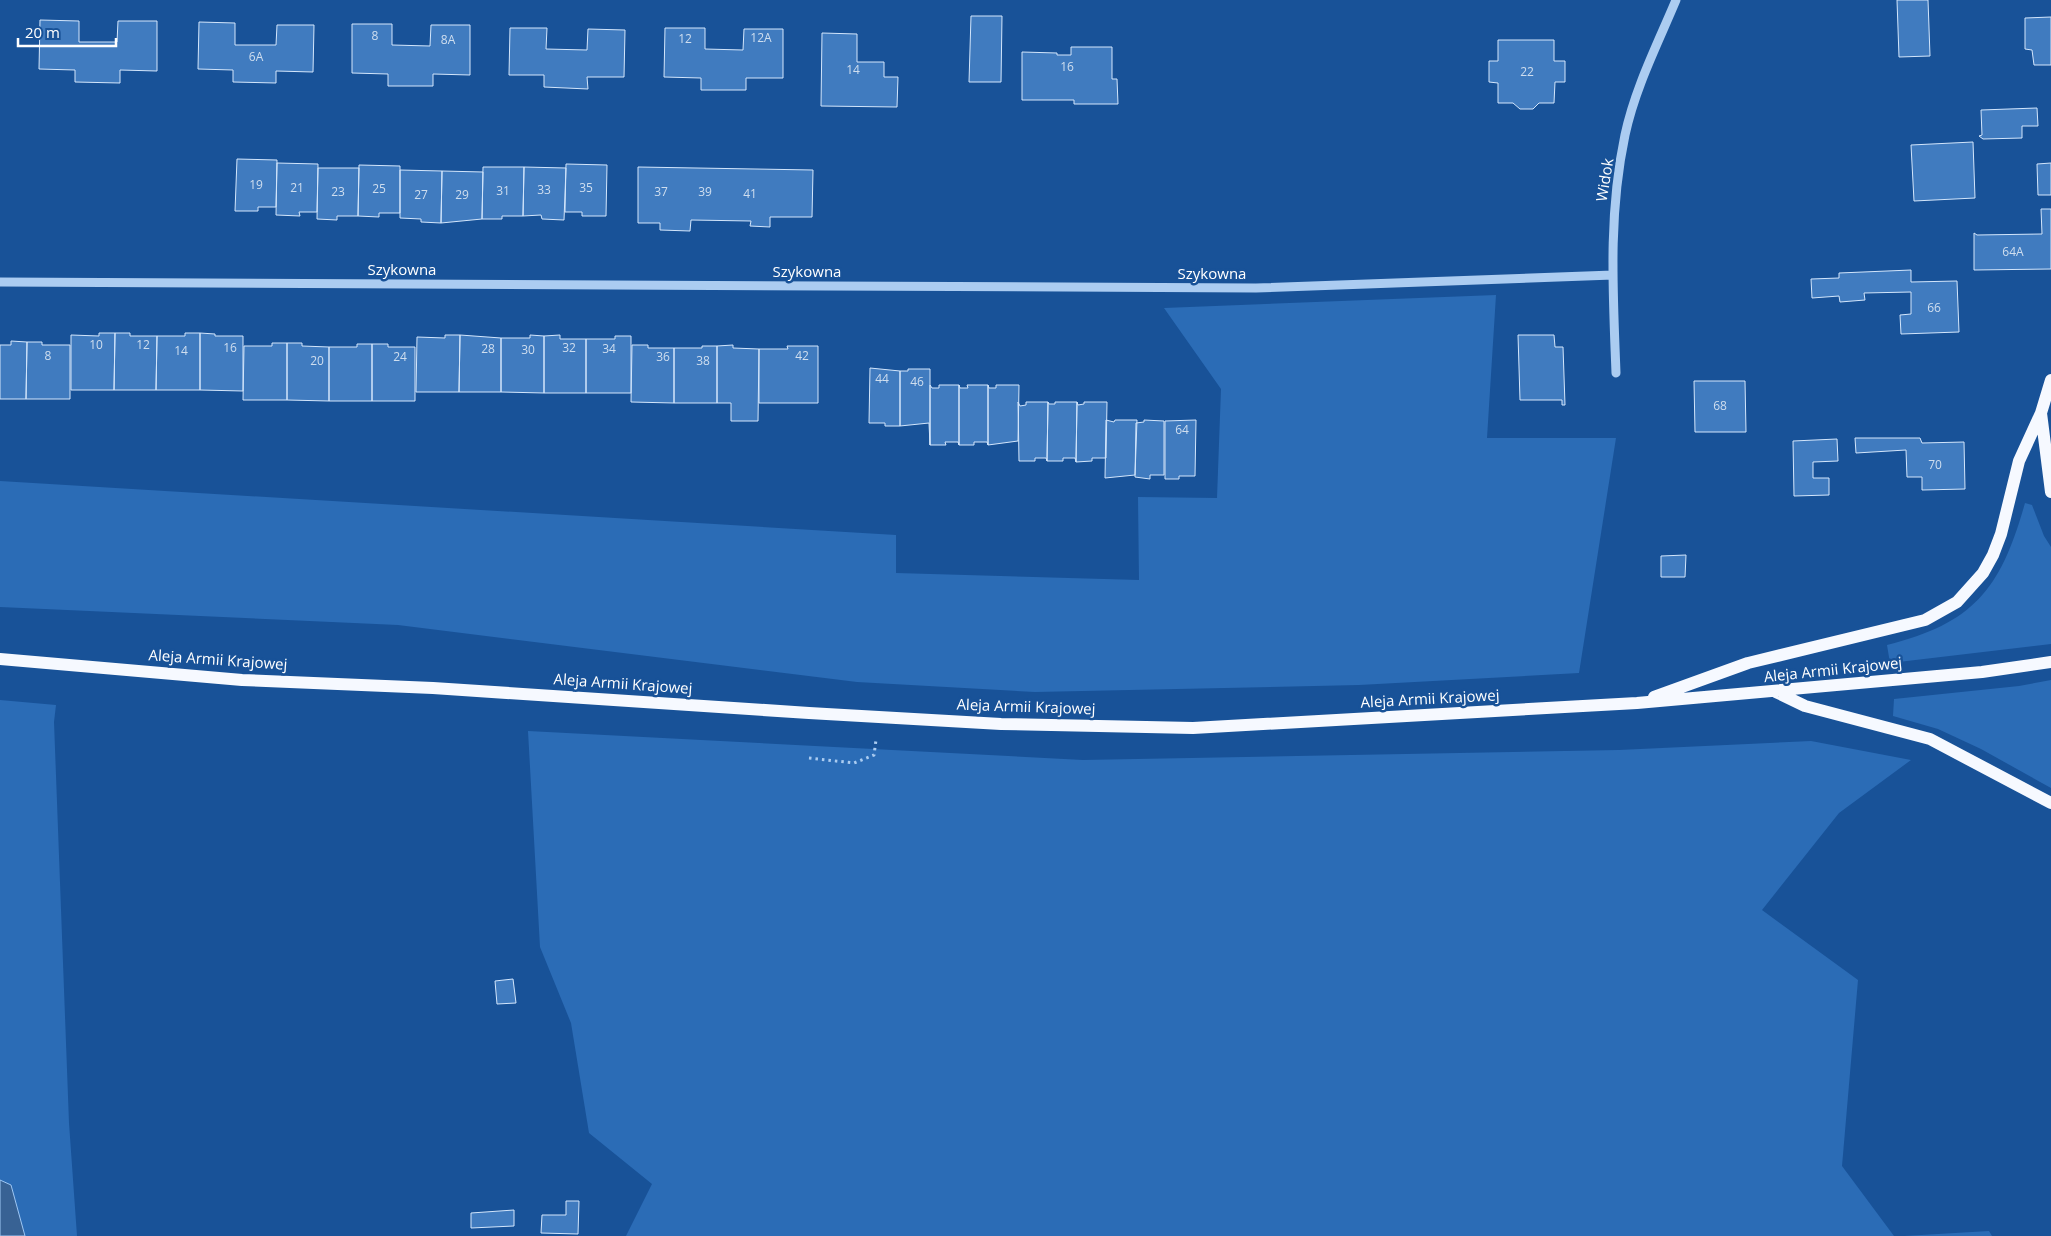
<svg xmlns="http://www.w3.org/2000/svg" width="2051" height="1236" viewBox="0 0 2051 1236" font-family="'Open Sans',sans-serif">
  <rect width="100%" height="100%" fill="#185298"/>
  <path fill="#2b6cb6" d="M 1496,295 L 1487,438 L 1616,438 L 1579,673 L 1359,685 L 1035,692 L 857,682 L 398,625 L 0,607 L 0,481 L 896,535 L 896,573 L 1139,580 L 1138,497 L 1217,498 L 1221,389 L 1164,308 Z
    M 2025,503 L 2032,505 L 2044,536 L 2051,547 L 2051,644 L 1890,663 L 1887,645 C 1975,623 2001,588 2025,503 Z
    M 2051,680 L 2051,788 L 1981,749 L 1938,729 L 1893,716 L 1894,699 L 2019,686 Z
    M 0,700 L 56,705 L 54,722 L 69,1123 L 77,1236 L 0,1236 Z
    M 528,731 L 1083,760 L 1619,750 L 1811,741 L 1911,760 L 1839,813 L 1762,910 L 1858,980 L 1842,1166 L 1894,1236 L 626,1236 L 652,1184 L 589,1133 L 571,1023 L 540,947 Z
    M 1989,1231 L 1992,1236 L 1904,1236 Z"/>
  <path fill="#386294" stroke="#9ec7f4" d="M 0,1180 L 11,1185 L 25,1236 L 0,1236 Z"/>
  <path fill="#407bbf" stroke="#d3e6fc" d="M 1897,0 L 1928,0 L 1930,56 L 1899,57 Z
    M 971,16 L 1002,16 L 1001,82 L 969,82 Z
    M 2051,17 L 2051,65 L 2034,65 L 2032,50 L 2025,49 L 2025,18 Z
    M 40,20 L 79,21 L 79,42 L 117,42 L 118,21 L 157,21 L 157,71 L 120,70 L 120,83 L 75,82 L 75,70 L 39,69 Z
    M 199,22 L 235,23 L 235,45 L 276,45 L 277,25 L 314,25 L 313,72 L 276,71 L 276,83 L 233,82 L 233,70 L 198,69 Z
    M 352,24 L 392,24 L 392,45 L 430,46 L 431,25 L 470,25 L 470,75 L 433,74 L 433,86 L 388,86 L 388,74 L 352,73 Z
    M 510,28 L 547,28 L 546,49 L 587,50 L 588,29 L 625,30 L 624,77 L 587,77 L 588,89 L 544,87 L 544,75 L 509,75 Z
    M 665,28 L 705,28 L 705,49 L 743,50 L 744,29 L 783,29 L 783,78 L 746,78 L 746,90 L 701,90 L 701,78 L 664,77 Z
    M 822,33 L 857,34 L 857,62 L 884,62 L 884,77 L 898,77 L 897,107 L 821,106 Z
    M 1498,40 L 1554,40 L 1554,61 L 1565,61 L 1565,82 L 1555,82 L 1554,103 L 1539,103 L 1533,109 L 1520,109 L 1513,103 L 1498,103 L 1498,83 L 1489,82 L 1489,61 L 1498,61 Z
    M 1071,47 L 1112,47 L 1112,79 L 1117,79 L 1118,104 L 1074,104 L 1074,100 L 1022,100 L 1022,52 L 1057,53 L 1057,55 L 1071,55 Z
    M 2037,108 L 2038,126 L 2022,126 L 2022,138 L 1983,139 L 1979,136 L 1982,135 L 1981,110 Z
    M 1973,142 L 1975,198 L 1914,201 L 1911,145 Z
    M 237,159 L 277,160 L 276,207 L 258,207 L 258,211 L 235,211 Z
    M 277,163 L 318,164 L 317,212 L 299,212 L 300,216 L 276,215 Z
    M 2051,163 L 2051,195 L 2038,195 L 2037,164 Z
    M 566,164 L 607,165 L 606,216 L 582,216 L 582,212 L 565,212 Z
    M 359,165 L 400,166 L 400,213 L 379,213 L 379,217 L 358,216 Z
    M 483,167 L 524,167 L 523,216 L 502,216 L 502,219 L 482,219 Z
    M 524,167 L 566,168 L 564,220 L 542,219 L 541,215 L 523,216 Z
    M 638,167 L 813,170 L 812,217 L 770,217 L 770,227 L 750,226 L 751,221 L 691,220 L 690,231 L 660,230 L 660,223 L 638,223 Z
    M 318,168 L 359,168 L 358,216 L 337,216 L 337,220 L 317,219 Z
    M 400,170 L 442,171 L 441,223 L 421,222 L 421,219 L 400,218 Z
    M 442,171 L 483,172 L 482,219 L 441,223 Z
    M 2041,209 L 2051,209 L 2051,269 L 1974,270 L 1974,233 L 1977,235 L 2042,234 Z
    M 1911,270 L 1911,282 L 1957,281 L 1959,332 L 1901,334 L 1900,315 L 1911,314 L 1911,292 L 1864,293 L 1865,300 L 1840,302 L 1839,296 L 1812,298 L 1811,279 L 1839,278 L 1839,273 Z
    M 99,333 L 115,333 L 114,390 L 71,390 L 71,335 L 99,336 Z
    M 115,333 L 130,333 L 130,336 L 157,336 L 156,390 L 114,390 Z
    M 185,333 L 200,333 L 200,390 L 156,390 L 157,336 L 185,336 Z
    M 200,333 L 215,334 L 215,336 L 243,336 L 243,391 L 200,390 Z
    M 445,335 L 460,335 L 459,392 L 416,392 L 417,337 L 445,338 Z
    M 460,335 L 501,338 L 501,392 L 459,392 Z
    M 530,335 L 544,336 L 544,393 L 501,392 L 501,338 L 530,338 Z
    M 560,335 L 560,339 L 586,339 L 586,393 L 544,393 L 544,336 Z
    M 1518,335 L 1554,335 L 1555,347 L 1563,347 L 1565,405 L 1562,405 L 1562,400 L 1520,400 Z
    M 615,336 L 631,336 L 631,393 L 586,393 L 586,339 L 615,339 Z
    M 11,341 L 27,342 L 26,399 L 0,399 L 0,345 L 11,345 Z
    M 27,342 L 42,342 L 42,345 L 70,345 L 70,399 L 26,399 Z
    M 272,343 L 287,343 L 287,400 L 243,400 L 244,346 L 272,346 Z
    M 287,343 L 302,343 L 302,346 L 329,347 L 329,401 L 287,400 Z
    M 357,344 L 372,344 L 372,401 L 329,401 L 329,347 L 357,347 Z
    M 372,344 L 388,344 L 388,347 L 415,347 L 415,401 L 372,401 Z
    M 632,345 L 648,345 L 648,348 L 674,348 L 674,403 L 631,402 Z
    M 733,345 L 733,348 L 759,349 L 758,421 L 731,421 L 731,403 L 717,403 L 717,346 Z
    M 702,346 L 717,346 L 717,403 L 674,403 L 674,348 L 702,348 Z
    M 787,346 L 818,346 L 818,403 L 759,403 L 759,349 L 788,349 Z
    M 870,368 L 900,371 L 900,426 L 885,426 L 885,423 L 869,423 Z
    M 908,369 L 930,369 L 930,445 L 929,423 L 900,426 L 900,371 L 908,371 Z
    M 1694,381 L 1745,381 L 1746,432 L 1695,432 Z
    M 930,385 L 932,388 L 939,388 L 939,385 L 959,385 L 959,445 L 958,442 L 945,442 L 946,445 L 930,445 Z
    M 959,385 L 960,388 L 968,388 L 967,385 L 988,385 L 988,445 L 987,442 L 974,442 L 974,445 L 959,445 Z
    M 988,385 L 989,388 L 996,388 L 996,385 L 1019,385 L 1018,441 L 988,445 Z
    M 1018,402 L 1020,406 L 1026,405 L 1026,402 L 1048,402 L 1047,461 L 1046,458 L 1035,458 L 1035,461 L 1019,461 Z
    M 1048,402 L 1049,404 L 1055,404 L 1055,402 L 1077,402 L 1076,462 L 1075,458 L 1063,458 L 1063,461 L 1047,461 Z
    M 1077,402 L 1078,405 L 1084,404 L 1084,402 L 1107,402 L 1106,458 L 1092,458 L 1092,461 L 1076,462 Z
    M 1106,420 L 1114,422 L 1115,420 L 1137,420 L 1135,475 L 1105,478 Z
    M 1144,420 L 1164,421 L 1164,475 L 1150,475 L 1150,479 L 1135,477 L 1136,423 L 1144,422 Z
    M 1196,420 L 1195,476 L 1179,476 L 1179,479 L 1165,479 L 1165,421 Z
    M 1855,438 L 1920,438 L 1922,443 L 1964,442 L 1965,489 L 1922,490 L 1922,477 L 1907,477 L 1906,450 L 1856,453 Z
    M 1837,439 L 1838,461 L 1813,462 L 1813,478 L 1829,478 L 1829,495 L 1794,496 L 1793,441 Z
    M 1686,555 L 1685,577 L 1661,577 L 1661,556 Z
    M 513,979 L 516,1003 L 497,1004 L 495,981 Z
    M 566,1201 L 579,1201 L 578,1234 L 541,1233 L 542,1215 L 566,1215 Z
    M 514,1210 L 514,1226 L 471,1228 L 471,1213 Z"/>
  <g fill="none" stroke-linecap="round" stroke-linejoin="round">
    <path stroke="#abccf1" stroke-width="3" stroke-dasharray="2.5 4" stroke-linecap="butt" d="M 809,758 L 854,763 L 874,755 L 876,740"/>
    <path stroke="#abccf1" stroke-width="9" d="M 0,282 L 1256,288 L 1613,275
      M 1616,373 C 1613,292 1608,215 1625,135 C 1635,88 1658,43 1676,0"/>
    <path stroke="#f6f9ff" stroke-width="12" d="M 2041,413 L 2051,492
      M 0,659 L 242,680 L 433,688 L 809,713 L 1001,724 L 1193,728 L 1637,703 L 1982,672 L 2051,662
      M 1776,692 L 1805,706 L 1930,739 L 2051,803
      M 1654,697 L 1748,663 L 1925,620 L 1957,602 L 1983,573 L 1993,555 L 2001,534 L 2019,461 L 2041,413 L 2051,380"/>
  </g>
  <g text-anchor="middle" stroke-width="5" stroke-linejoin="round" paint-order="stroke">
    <g font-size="12" fill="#cfdeef">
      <text x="375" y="40">8</text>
      <text x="761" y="42">12A</text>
      <text x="685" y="43">12</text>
      <text x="448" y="44">8A</text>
      <text x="256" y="61">6A</text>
      <text x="1067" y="71">16</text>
      <text x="853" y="74">14</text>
      <text x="1527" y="76">22</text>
      <text x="256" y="189">19</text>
      <text x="297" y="192">21</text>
      <text x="586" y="192">35</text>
      <text x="379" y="193">25</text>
      <text x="544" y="194">33</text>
      <text x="503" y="195">31</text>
      <text x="338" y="196">23</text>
      <text x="661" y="196">37</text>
      <text x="705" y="196">39</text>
      <text x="750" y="198">41</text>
      <text x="421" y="199">27</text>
      <text x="462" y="199">29</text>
      <text x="2013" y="256">64A</text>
      <text x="1934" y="312">66</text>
      <text x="96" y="349">10</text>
      <text x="143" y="349">12</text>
      <text x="230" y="352">16</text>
      <text x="569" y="352">32</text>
      <text x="488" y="353">28</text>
      <text x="609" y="353">34</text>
      <text x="528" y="354">30</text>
      <text x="181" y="355">14</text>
      <text x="48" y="360">8</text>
      <text x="802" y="360">42</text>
      <text x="400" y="361">24</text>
      <text x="663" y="361">36</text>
      <text x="317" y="365">20</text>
      <text x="703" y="365">38</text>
      <text x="882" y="383">44</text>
      <text x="917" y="386">46</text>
      <text x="1720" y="410">68</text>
      <text x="1182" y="434">64</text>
      <text x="1935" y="469">70</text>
    </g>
    <g font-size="15" fill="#fff" stroke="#185298">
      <text transform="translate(1605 180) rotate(-81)" y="5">Widok</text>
      <text x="402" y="275">Szykowna</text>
      <text x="807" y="277">Szykowna</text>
      <text x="1212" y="279">Szykowna</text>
      <text transform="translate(218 660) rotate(4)" y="5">Aleja Armii Krajowej</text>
      <text transform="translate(1833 670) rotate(-6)" y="5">Aleja Armii Krajowej</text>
      <text transform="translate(623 684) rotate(4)" y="5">Aleja Armii Krajowej</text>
      <text transform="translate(1430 699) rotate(-3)" y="5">Aleja Armii Krajowej</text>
      <text transform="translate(1026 707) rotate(2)" y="5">Aleja Armii Krajowej</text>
    </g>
  </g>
  <path d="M18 38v8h98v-8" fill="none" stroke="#ffffff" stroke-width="2.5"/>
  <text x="25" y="38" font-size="15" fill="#ffffff" stroke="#185298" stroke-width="4" paint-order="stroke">20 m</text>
</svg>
